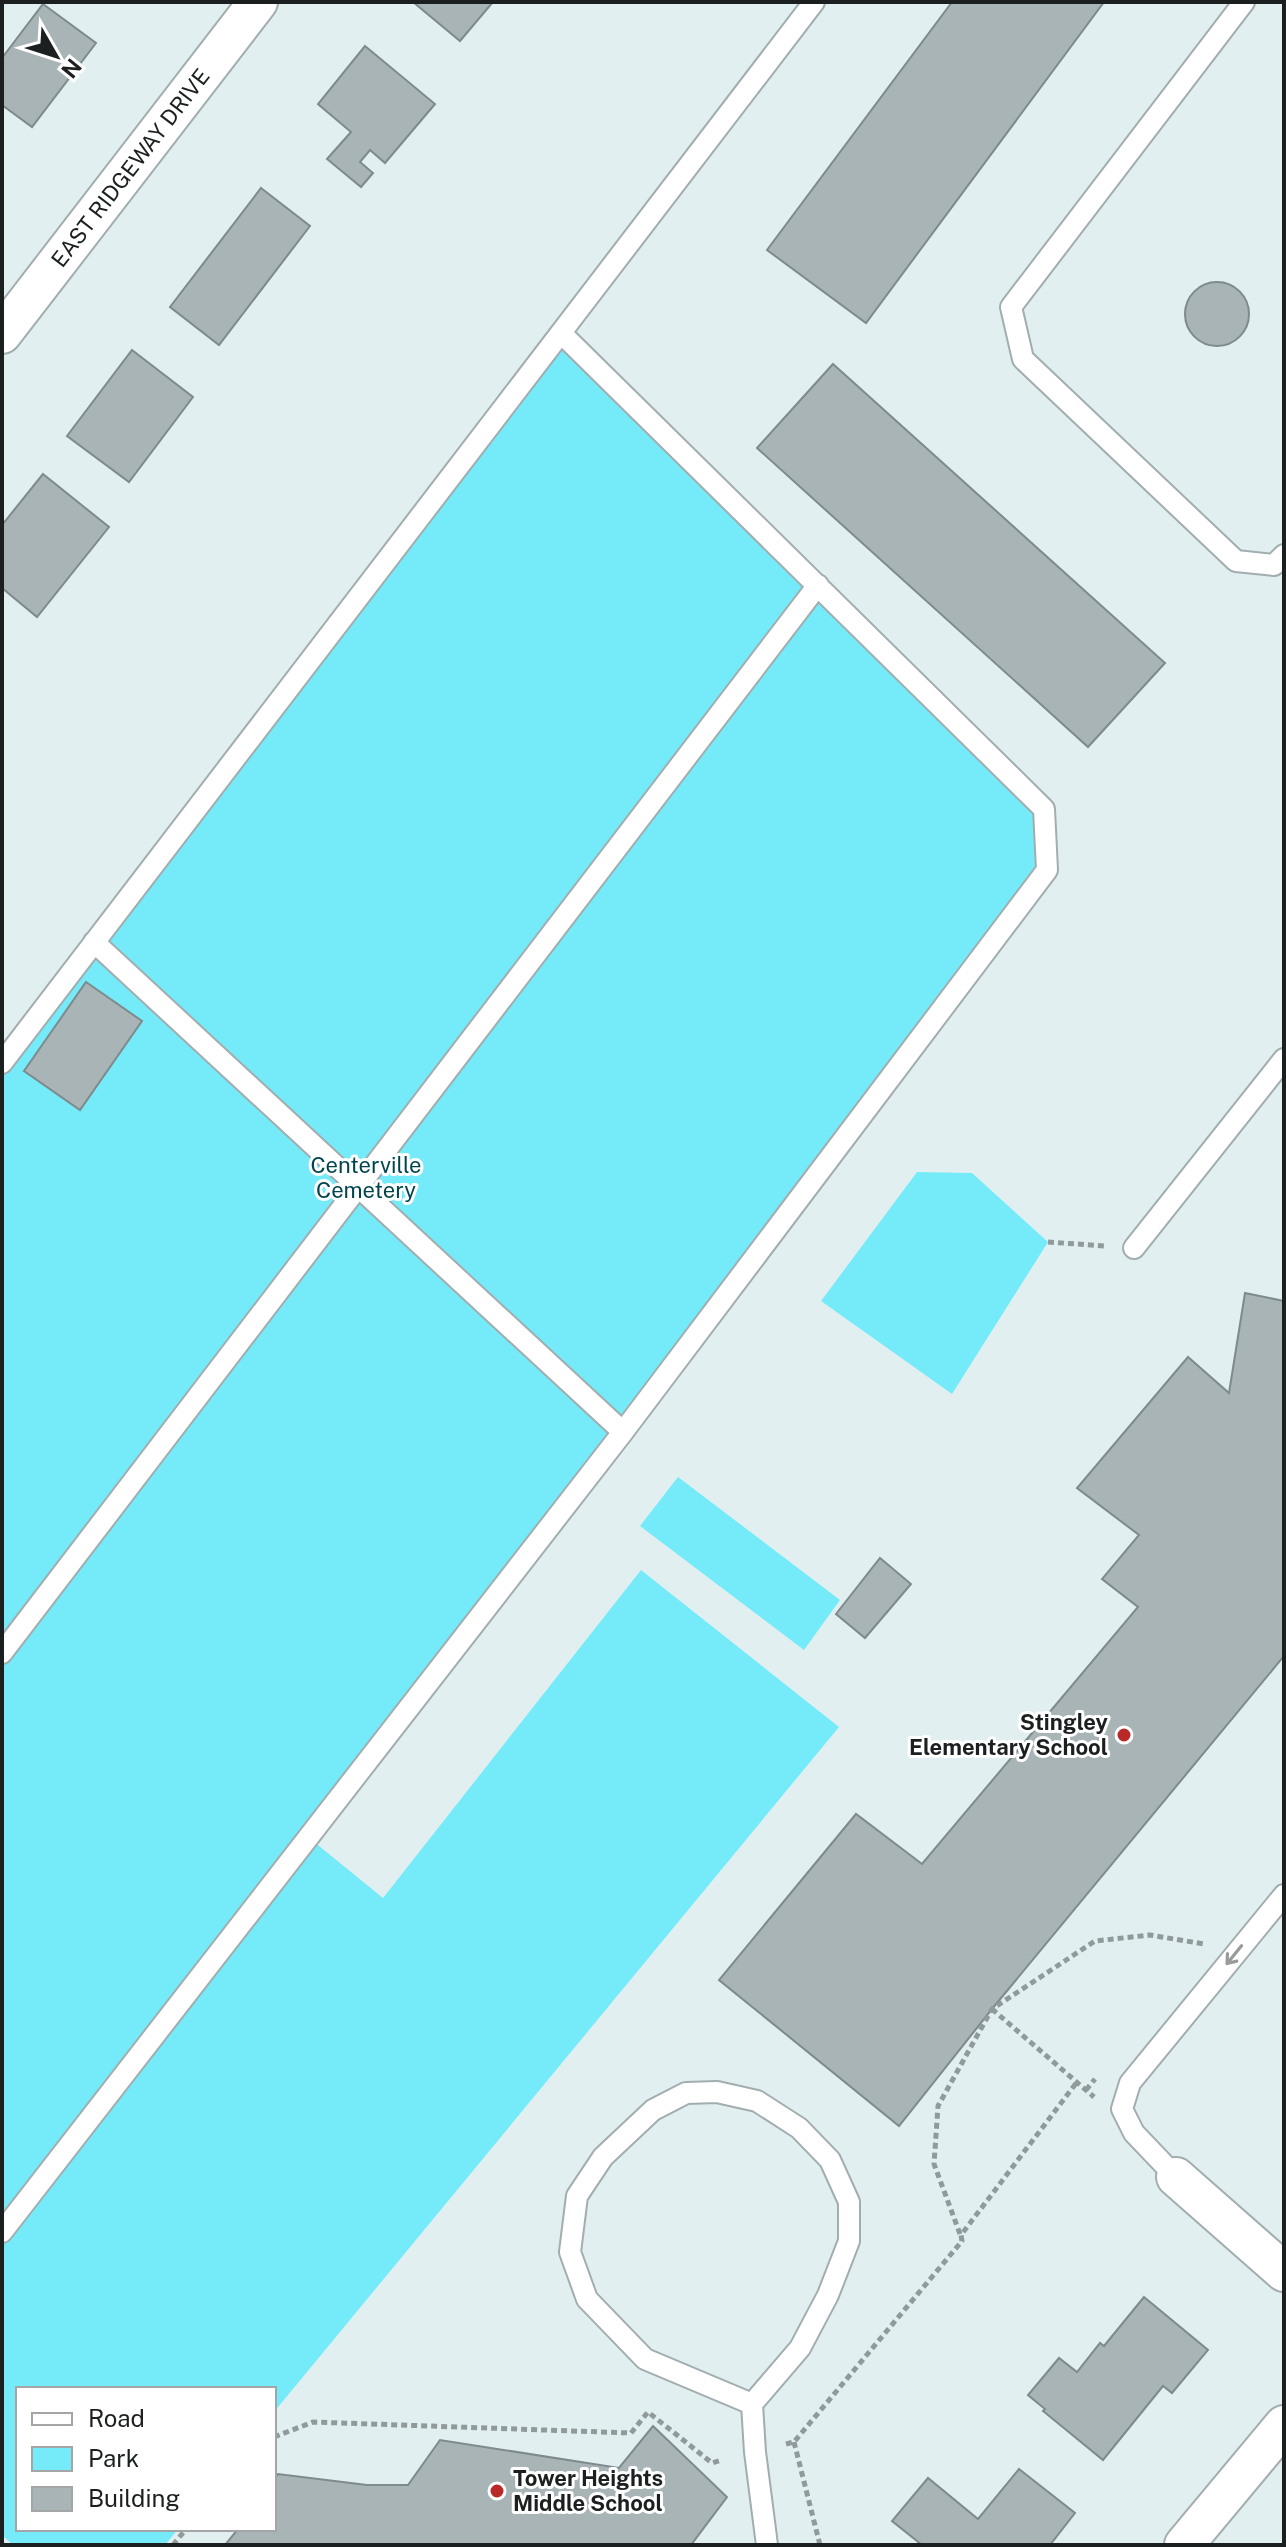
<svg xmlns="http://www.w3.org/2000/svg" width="1286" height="2547" viewBox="0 0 1286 2547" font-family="'Public Sans',sans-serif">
  <rect width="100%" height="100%" fill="#e2eff1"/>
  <path fill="#75ebfa" d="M 561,333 L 1044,809 L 1047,870 L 308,1837 L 383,1898 L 641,1570 L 839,1727 L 274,2412 L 274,2389 L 18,2389 L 18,2529 L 178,2529 L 165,2545 L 13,2545 L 2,2535 L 2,1063 Z
    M 917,1172 L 972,1173 L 1048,1242 L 952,1394 L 821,1301 Z
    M 678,1477 L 840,1600 L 804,1650 L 640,1526 Z"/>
  <path fill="#a8b4b6" stroke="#7e8a8c" stroke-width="2" d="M 413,2 L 493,2 L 460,41 Z
    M 952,2 L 1104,2 L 866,323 L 767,250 Z
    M 43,4 L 96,43 L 32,127 L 2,105 L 2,58 Z
    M 365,46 L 435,104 L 385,163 L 370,150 L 360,162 L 373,173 L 361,187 L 327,159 L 351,132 L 318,104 Z
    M 261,188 L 310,226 L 219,345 L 170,307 Z
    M1185 314a32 32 0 1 1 64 0a32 32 0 1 1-64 0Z
    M 132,350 L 193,397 L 129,482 L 67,436 Z
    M 833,364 L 1165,663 L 1088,747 L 757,448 Z
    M 43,474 L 109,527 L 37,617 L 2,588 L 2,525 Z
    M 86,982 L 142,1021 L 80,1110 L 24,1071 Z
    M 1245,1293 L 1284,1301 L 1284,1656 L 992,2009 L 899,2126 L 719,1980 L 856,1814 L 922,1864 L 1138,1607 L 1102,1579 L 1139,1535 L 1077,1488 L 1188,1357 L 1229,1393 Z
    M 880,1558 L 911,1584 L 865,1638 L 836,1614 Z
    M 1144,2297 L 1208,2350 L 1172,2393 L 1163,2386 L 1103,2460 L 1043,2411 L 1045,2409 L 1028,2395 L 1059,2358 L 1077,2372 L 1100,2343 L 1104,2346 Z
    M 653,2426 L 727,2497 L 691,2545 L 225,2545 L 238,2529 L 274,2529 L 274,2480 L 278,2474 L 367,2485 L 408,2485 L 440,2440 L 619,2468 Z
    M 1019,2469 L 1075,2513 L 1050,2545 L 922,2545 L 892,2521 L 928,2478 L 978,2519 Z"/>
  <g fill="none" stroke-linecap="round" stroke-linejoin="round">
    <defs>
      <path id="lane" d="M 1244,2 L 1011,307 L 1023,359 L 1236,561 L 1274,565 L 1284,555
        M 94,942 L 623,1432
        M 2,1063 L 814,2
        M 1134,1248 L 1284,1059
        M 2,1653 L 818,585
        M 1176,2177 L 1134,2133 L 1122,2109 L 1130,2083 L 1284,1895
        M 2,2232 L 623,1432 L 1047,870 L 1044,809 L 561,333
        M 752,2404 L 645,2359 L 587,2299 L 570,2252 L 577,2196 L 603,2157 L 653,2110 L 686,2093 L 717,2092 L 757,2101 L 799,2128 L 830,2160 L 849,2202 L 849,2241 L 828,2295 L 800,2348 L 752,2404 L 755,2452 L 767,2545"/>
      <g id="street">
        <path id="s1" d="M 2,334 L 258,2"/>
        <path d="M 1176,2177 L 1284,2272"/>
        <path d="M 1184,2545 L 1284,2425"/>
      </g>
    </defs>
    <use href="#lane" stroke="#a1adaf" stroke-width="24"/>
    <use href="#street" stroke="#a1adaf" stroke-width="42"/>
    <path stroke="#909a9b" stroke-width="5" stroke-dasharray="6 4" stroke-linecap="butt" d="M 1048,1242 L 1105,1246
      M 992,2009 L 1094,2097
      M 1086,2090 L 1095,2079
      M 960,2234 L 934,2164 L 938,2106 L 992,2009 L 1095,1941 L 1150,1935 L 1204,1944
      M 274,2437 L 313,2422 L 631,2433 L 648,2412 L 712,2463 L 722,2460
      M 794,2442 L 820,2545
      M 786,2444 L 794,2442 L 962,2241 L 961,2235 L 1077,2082
      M 173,2545 L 186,2529"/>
    <use href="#lane" stroke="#fff" stroke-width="20"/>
    <use href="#street" stroke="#fff" stroke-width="38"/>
  </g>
  <defs><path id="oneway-shaft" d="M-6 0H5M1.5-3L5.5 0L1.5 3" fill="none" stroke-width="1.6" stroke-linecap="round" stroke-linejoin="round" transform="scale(2)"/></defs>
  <use stroke="#989a9b" href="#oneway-shaft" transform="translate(1234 1955) rotate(129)"/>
  <g fill="#b82928" stroke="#fff" stroke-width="3">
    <circle cx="1124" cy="1735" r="8"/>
    <circle cx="497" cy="2491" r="8"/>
  </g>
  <g text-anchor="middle" stroke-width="6" stroke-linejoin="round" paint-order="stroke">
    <g font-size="22" fill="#1b1f20" stroke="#fff">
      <text dy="8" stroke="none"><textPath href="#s1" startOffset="210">EAST RIDGEWAY DRIVE</textPath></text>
    </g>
    <g font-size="22" fill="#00454d" stroke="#fff">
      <text x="366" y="1173">Centerville<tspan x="366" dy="25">Cemetery</tspan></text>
    </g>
    <g font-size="22" font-weight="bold" fill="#1b1f20" stroke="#fff" text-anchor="end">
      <text x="1108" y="1730">Stingley<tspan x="1108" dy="25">Elementary School</tspan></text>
      <text x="513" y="2486" text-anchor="start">Tower Heights<tspan x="513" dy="25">Middle School</tspan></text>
    </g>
  </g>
  <rect width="1286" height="2547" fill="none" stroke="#1b1f20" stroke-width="8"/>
  <rect x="16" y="2387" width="260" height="144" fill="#ffffff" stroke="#a4a5a6" stroke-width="2"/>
  <rect x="32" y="2413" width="40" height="12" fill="#ffffff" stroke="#a4a5a6" stroke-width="2"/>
  <text x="88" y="2427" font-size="24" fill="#1b1f20">Road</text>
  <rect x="32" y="2447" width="40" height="24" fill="#75ebfa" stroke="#a4a5a6" stroke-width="2"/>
  <text x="88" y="2467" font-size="24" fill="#1b1f20">Park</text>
  <rect x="32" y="2487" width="40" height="24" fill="#a8b4b6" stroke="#a4a5a6" stroke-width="2"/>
  <text x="88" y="2507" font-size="24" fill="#1b1f20">Building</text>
  <g transform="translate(56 56) rotate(129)" stroke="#ffffff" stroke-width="6" paint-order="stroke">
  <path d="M0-6L14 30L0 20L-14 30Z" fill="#1b1f20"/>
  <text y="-12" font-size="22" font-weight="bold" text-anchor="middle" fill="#1b1f20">N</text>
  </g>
</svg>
